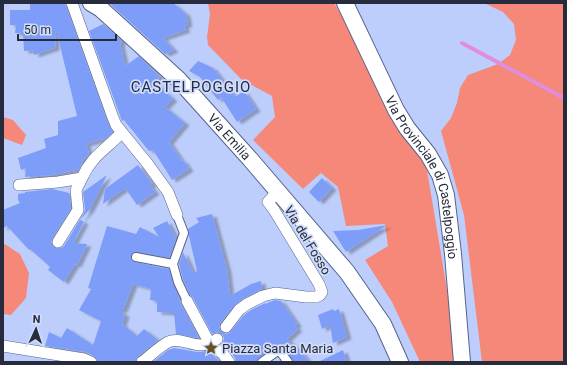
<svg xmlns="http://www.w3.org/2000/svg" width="567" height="365" viewBox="0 0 567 365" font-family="Roboto,sans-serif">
  <defs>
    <filter id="shadow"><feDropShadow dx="4.5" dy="2.5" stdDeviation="1" flood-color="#0004"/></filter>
  </defs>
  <rect width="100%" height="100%" fill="#becefc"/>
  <path fill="#f58879" d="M 208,3 L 334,3 L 423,146 L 452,320 L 457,362 L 420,362 L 392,302 L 365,260 L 388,246 L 385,224 L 346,226 L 338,187 L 321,173 L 303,189 L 253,140 L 275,117 L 272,96 L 241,79 L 208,45 L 207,37 L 210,14 Z
    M 484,3 L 564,3 L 564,362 L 482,362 L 464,215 L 441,131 L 451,118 L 457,103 L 460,88 L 468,75 L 498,64 L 510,55 L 516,40 L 514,24 L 503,12 Z
    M 3,117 L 13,120 L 26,135 L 22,145 L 3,138 Z
    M 3,243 L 20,254 L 29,273 L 26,298 L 11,315 L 3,314 Z"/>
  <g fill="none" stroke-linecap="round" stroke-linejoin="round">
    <path stroke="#e08edb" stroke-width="4" d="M 462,43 L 564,98"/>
  </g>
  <path fill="#7e9df9" filter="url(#shadow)" d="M 30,3 L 65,3 L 106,118 L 113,132 L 104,140 L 102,139 L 86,144 L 89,154 L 86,158 L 82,159 L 83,162 L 79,169 L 52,175 L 25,177 L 26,168 L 21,170 L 18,158 L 46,148 L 44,139 L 58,135 L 58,121 L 77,116 L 56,29 L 55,48 L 34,55 L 34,50 L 24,51 L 23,33 L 15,33 L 16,25 L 10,25 L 10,10 L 30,10 Z
    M 109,3 L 173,3 L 186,14 L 188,24 L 184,26 L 186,30 L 163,38 L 174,50 L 165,54 Z
    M 103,24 L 122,41 L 120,43 L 125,66 L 139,56 L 160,77 L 154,82 L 173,99 L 165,107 L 185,123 L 169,142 L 182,161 L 183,160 L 189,169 L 172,180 L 153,150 L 149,151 L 124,120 L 122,121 L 89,31 Z
    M 198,61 L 213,68 L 235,97 L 244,91 L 256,109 L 237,122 L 221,97 L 218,100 L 199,76 L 189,71 Z
    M 138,165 L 152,184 L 150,186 L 155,192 L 137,205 L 125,188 L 103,204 L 105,189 Z
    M 107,175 L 90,209 L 80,220 L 84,222 L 73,243 L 87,244 L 77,265 L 75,264 L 64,282 L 48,270 L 50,267 L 30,249 L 29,250 L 7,226 L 3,228 L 3,210 L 20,203 L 18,200 L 18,194 L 25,193 L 25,192 L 52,189 L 69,193 L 71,208 L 51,241 L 54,248 L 61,248 L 64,246 L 84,213 L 85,209 L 83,192 Z
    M 322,178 L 332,188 L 319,202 L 309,192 Z
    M 212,214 L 227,270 L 230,296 L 251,284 L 261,281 L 262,289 L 244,298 L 235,305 L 220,323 L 220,330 L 225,334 L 229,333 L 244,315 L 251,310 L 265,303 L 265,304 L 275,300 L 281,301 L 297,324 L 295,326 L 298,329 L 287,339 L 302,353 L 309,362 L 293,362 L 283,347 L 279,345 L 259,358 L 257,362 L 236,362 L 235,358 L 229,350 L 222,344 L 224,339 L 223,335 L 217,332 L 212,334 L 193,298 L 190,295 L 183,280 L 179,264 L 183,252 L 193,273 L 197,271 L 189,236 L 188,229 L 199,222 L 196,218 Z
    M 167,221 L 176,239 L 169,258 L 137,252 L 132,253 L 131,258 L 135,262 L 169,269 L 181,304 L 199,338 L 176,334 L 174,313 L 157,312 L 157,301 L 150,300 L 151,289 L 133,284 L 123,310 L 119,310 L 125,315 L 122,324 L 137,336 L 144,329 L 158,340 L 138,356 L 135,362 L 98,362 L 96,358 L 87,352 L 45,346 L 49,332 L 61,338 L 67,328 L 93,345 L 101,321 L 79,310 L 91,289 L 88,288 L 107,226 L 136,234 L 140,227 L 159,237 L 153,228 Z
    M 387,225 L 346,252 L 333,231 L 358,230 Z
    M 333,309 L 334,311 L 339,309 L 347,337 L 333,343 L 330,325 L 322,329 L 318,315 Z
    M 174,348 L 197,352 L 208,351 L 220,362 L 153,362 L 168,350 Z
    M 343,350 L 347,362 L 318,362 Z"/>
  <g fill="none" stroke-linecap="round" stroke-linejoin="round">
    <defs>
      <path id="pedestrian" d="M 177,215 L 184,233 L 173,264 L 178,282 L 187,301
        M 136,257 L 173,264
        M 262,362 L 279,350 L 288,362"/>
      <path id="minor" d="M 72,3 L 112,115 L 116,125 L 147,163 L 168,192 L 177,215
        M 19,185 L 58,182 L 82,178 C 92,155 106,150 122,132
        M 58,242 L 78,210 L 76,190 L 82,178
        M 187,301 L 210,344 L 223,354 L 229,362
        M 226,327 L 239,310 L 247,304 L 263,296 L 275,293 L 306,297 L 316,297 L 320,295 L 322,292 L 319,284 L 274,210 L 268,202 L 278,191
        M 3,346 L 84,359 L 91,362
        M 142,362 C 150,356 159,347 168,342 C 183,335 198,354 217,339"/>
      <g id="secondary">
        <path id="s1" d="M 91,3 L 101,9 L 179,80 L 250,159 L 347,272 L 383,324 L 400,362"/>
        <path id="s2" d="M 345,3 L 396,110 L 407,128 L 428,154 L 440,175 L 446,195 L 453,254 L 462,362"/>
      </g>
    </defs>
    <use href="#pedestrian" stroke="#55638b" stroke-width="10"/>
    <use href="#minor" stroke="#55638b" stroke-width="12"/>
    <use href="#secondary" stroke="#55638b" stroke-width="18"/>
    <use href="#pedestrian" stroke="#fff" stroke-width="8"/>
    <use href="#minor" stroke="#fff" stroke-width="11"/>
    <use href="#secondary" stroke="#fff" stroke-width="16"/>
  </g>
  <defs>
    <symbol id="sight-bare" viewBox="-9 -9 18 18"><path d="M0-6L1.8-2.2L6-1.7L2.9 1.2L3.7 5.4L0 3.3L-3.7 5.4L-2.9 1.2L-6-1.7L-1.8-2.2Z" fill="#665321" stroke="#d1dcf8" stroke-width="2.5" paint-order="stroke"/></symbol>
  </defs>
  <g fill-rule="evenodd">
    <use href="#sight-bare" x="201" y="338" width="20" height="20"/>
  </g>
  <g text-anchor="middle" stroke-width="3.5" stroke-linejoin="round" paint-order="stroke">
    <g font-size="13" fill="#262c3d" stroke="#d1dcf8">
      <text dy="5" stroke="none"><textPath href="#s1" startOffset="193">Via Emilia</textPath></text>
      <text dy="5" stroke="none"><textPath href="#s2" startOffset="193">Via Provinciale di Castelpoggio</textPath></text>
      <text transform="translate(308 240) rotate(59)" y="5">Via del Fosso</text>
    </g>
    <g font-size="13" fill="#262c3d" stroke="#d1dcf8" text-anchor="start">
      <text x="222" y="353">Piazza Santa Maria</text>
    </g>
    <g font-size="15" letter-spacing="1" fill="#202b4f" stroke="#d1dcf8">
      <text x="191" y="92">CASTELPOGGIO</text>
    </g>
  </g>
  <rect width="567" height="365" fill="none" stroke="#262c3d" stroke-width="8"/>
  <g transform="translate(36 329) rotate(3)" stroke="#d1dcf8" stroke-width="3" paint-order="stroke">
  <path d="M0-3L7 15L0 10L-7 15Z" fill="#262c3d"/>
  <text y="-6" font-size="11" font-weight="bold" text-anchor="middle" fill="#262c3d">N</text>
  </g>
  <path d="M18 34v6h98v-6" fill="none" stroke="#262c3d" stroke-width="2"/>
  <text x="24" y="34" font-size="12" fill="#262c3d" stroke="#d1dcf8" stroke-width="3" paint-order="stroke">50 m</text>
</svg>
